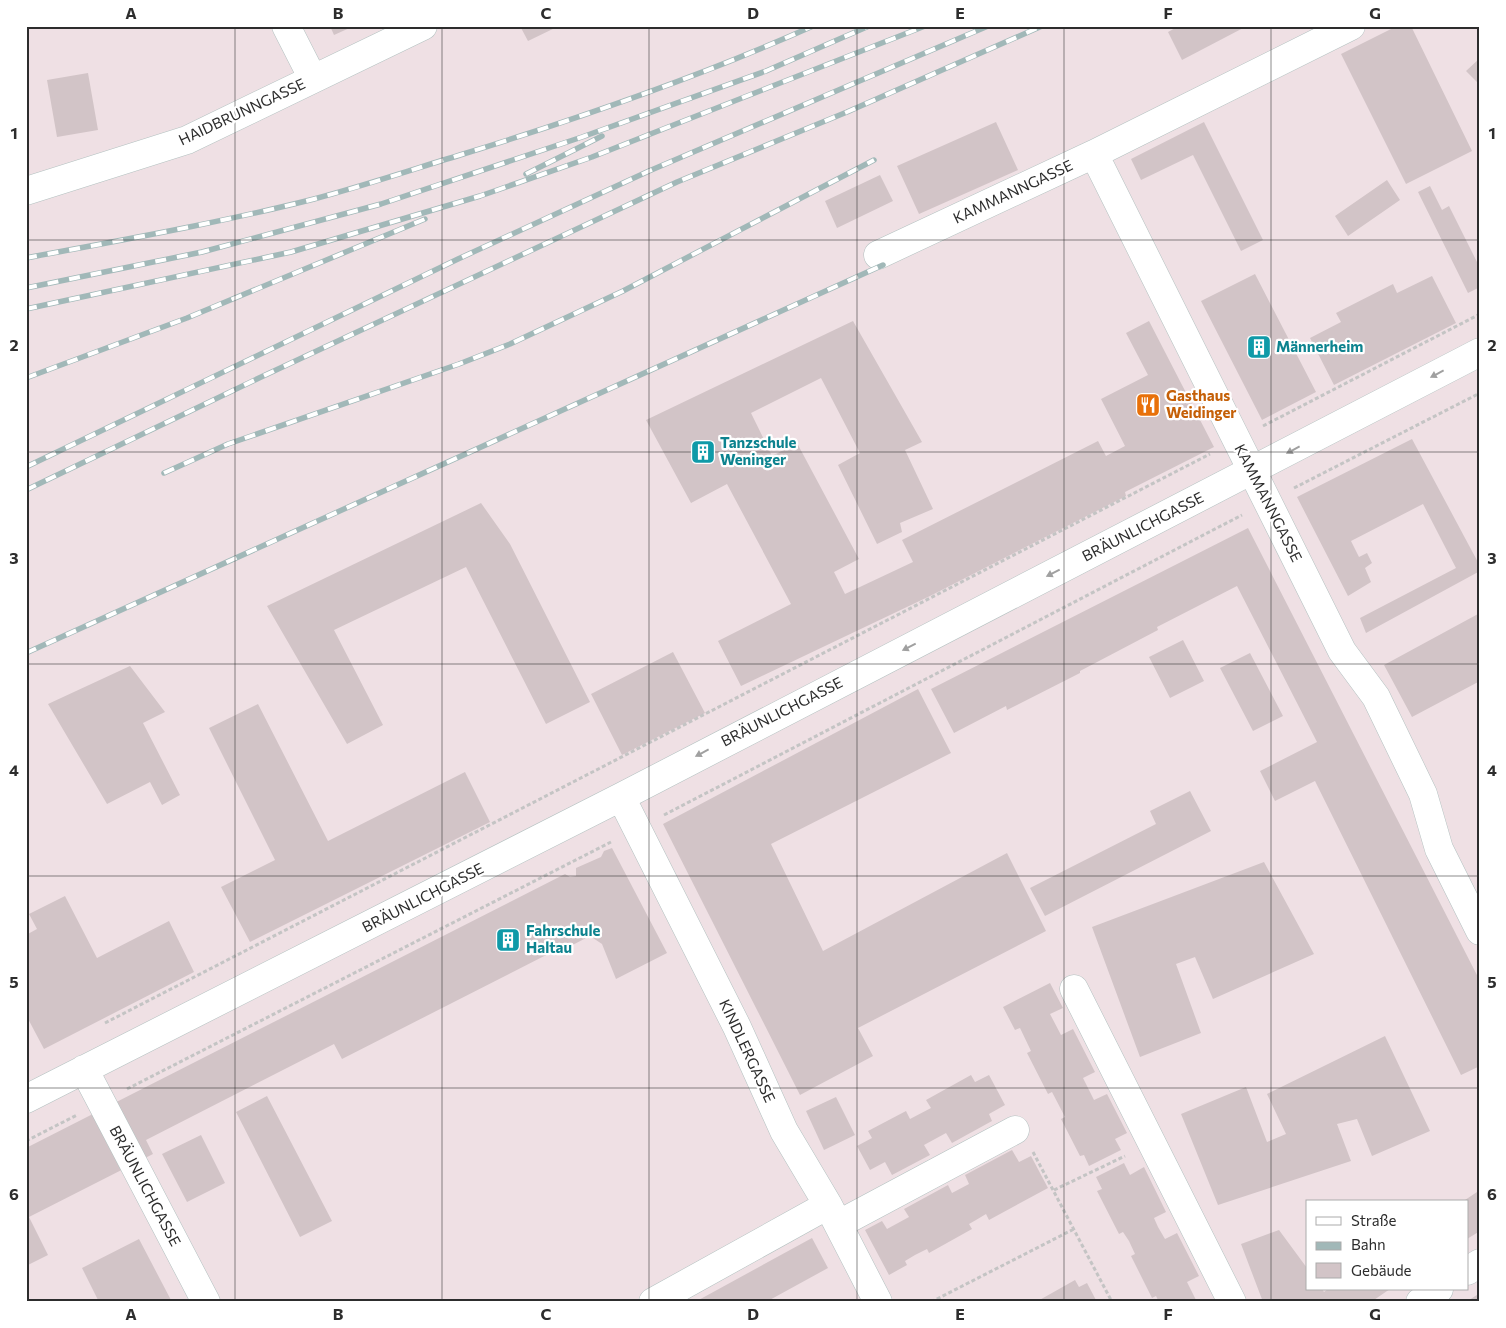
<svg xmlns="http://www.w3.org/2000/svg" width="1506" height="1328" viewBox="0 0 1506 1328" font-family="Commissioner,sans-serif">
  <rect width="100%" height="100%" fill="#efe0e4"/>
  <path fill="#d2c4c7" d="M 330,26 L 354,26 L 334,35 Z
    M 520,26 L 559,26 L 528,41 Z
    M 1179,26 L 1247,26 L 1182,60 L 1168,32 Z
    M 1397,26 L 1411,26 L 1472,151 L 1406,184 L 1341,54 Z
    M 1480,58 L 1480,85 L 1466,71 Z
    M 88,73 L 98,130 L 57,137 L 47,80 Z
    M 996,122 L 1018,170 L 919,214 L 897,166 Z
    M 1204,122 L 1263,240 L 1241,251 L 1193,155 L 1141,180 L 1131,159 Z
    M 880,175 L 893,201 L 837,228 L 825,201 Z
    M 1387,180 L 1400,200 L 1348,236 L 1335,216 Z
    M 1430,186 L 1442,210 L 1449,206 L 1480,268 L 1480,287 L 1468,293 L 1418,192 Z
    M 1255,274 L 1316,392 L 1262,420 L 1201,301 Z
    M 1432,276 L 1456,323 L 1334,385 L 1310,338 L 1341,322 L 1336,313 L 1393,284 L 1397,293 Z
    M 853,321 L 922,442 L 905,450 L 933,509 L 900,523 L 902,532 L 877,544 L 838,465 L 860,453 L 821,378 L 751,413 L 772,456 L 797,443 L 859,559 L 834,572 L 845,594 L 913,562 L 902,540 L 1098,441 L 1106,456 L 1125,446 L 1101,399 L 1148,375 L 1126,333 L 1149,321 L 1214,447 L 1125,492 L 1126,496 L 930,596 L 741,686 L 718,641 L 791,604 L 727,484 L 691,503 L 646,420 Z
    M 1412,439 L 1480,566 L 1480,571 L 1366,633 L 1360,618 L 1456,568 L 1423,504 L 1351,541 L 1359,557 L 1367,553 L 1372,563 L 1365,568 L 1371,582 L 1348,596 L 1297,497 Z
    M 481,503 L 510,544 L 590,702 L 546,724 L 466,567 L 334,630 L 383,725 L 347,744 L 267,606 Z
    M 1248,528 L 1480,981 L 1480,1066 L 1461,1075 L 1315,781 L 1275,801 L 1260,771 L 1317,742 L 1237,586 L 1157,627 L 1158,630 L 1080,671 L 1080,673 L 1007,710 L 1006,706 L 954,733 L 931,689 Z
    M 1478,614 L 1480,681 L 1412,717 L 1384,665 Z
    M 1183,640 L 1204,681 L 1170,698 L 1149,657 Z
    M 673,652 L 705,713 L 622,755 L 591,694 Z
    M 1250,653 L 1283,716 L 1253,731 L 1220,668 Z
    M 130,666 L 165,712 L 143,723 L 180,795 L 162,805 L 150,782 L 107,804 L 48,704 Z
    M 918,689 L 951,753 L 771,844 L 823,951 L 1007,853 L 1046,931 L 858,1028 L 873,1056 L 800,1095 L 663,824 Z
    M 258,704 L 328,841 L 465,772 L 490,822 L 250,942 L 221,887 L 275,860 L 209,728 Z
    M 1190,791 L 1211,831 L 1045,916 L 1030,888 L 1156,824 L 1150,811 Z
    M 612,848 L 667,953 L 616,979 L 602,944 L 590,936 L 555,954 L 554,951 L 342,1059 L 334,1044 L 146,1140 L 153,1154 L 29,1217 L 48,1255 L 26,1266 L 26,1148 L 565,874 L 570,877 L 576,876 L 576,868 L 601,857 L 604,851 Z
    M 1264,862 L 1314,954 L 1213,999 L 1195,957 L 1176,964 L 1201,1033 L 1140,1057 L 1092,927 Z
    M 65,896 L 97,958 L 169,921 L 194,972 L 44,1049 L 26,1015 L 26,935 L 37,929 L 29,914 Z
    M 1050,983 L 1063,1008 L 1050,1014 L 1061,1035 L 1073,1029 L 1095,1072 L 1083,1078 L 1094,1100 L 1107,1094 L 1127,1133 L 1115,1139 L 1121,1150 L 1089,1166 L 1084,1155 L 1080,1156 L 1061,1119 L 1065,1117 L 1052,1092 L 1048,1094 L 1027,1053 L 1031,1051 L 1020,1028 L 1015,1030 L 1003,1007 Z
    M 1385,1036 L 1430,1131 L 1372,1156 L 1357,1119 L 1337,1124 L 1351,1161 L 1218,1205 L 1181,1114 L 1246,1087 L 1267,1142 L 1286,1134 L 1267,1094 Z
    M 971,1075 L 975,1082 L 989,1075 L 1005,1105 L 989,1114 L 992,1121 L 952,1143 L 946,1133 L 924,1145 L 930,1155 L 892,1175 L 885,1162 L 870,1170 L 857,1146 L 872,1138 L 868,1131 L 906,1111 L 910,1119 L 931,1108 L 926,1100 Z
    M 267,1096 L 332,1221 L 300,1237 L 236,1112 Z
    M 836,1097 L 855,1135 L 824,1150 L 806,1111 Z
    M 201,1135 L 225,1183 L 187,1202 L 162,1154 Z
    M 1012,1150 L 1019,1162 L 1031,1156 L 1048,1188 L 989,1220 L 986,1214 L 976,1220 L 969,1224 L 972,1229 L 929,1253 L 927,1249 L 915,1255 L 905,1261 L 907,1265 L 889,1275 L 865,1230 L 882,1221 L 887,1229 L 909,1217 L 904,1209 L 948,1185 L 952,1193 L 969,1184 L 965,1175 Z
    M 1124,1163 L 1130,1175 L 1144,1167 L 1166,1212 L 1154,1218 L 1158,1227 L 1165,1239 L 1177,1233 L 1199,1276 L 1187,1282 L 1197,1302 L 1159,1302 L 1156,1296 L 1152,1298 L 1131,1256 L 1135,1254 L 1129,1241 L 1123,1232 L 1119,1234 L 1097,1191 L 1102,1189 L 1096,1177 Z
    M 1480,1190 L 1480,1231 L 1467,1239 L 1467,1202 L 1462,1202 Z
    M 1279,1230 L 1307,1268 L 1307,1289 L 1322,1289 L 1324,1292 L 1328,1289 L 1390,1289 L 1371,1302 L 1263,1302 L 1241,1244 Z
    M 812,1238 L 828,1268 L 766,1302 L 695,1302 Z
    M 139,1239 L 172,1302 L 99,1302 L 82,1268 Z
    M 1075,1280 L 1079,1287 L 1087,1283 L 1097,1302 L 1036,1302 Z
    M 1480,1293 L 1480,1302 L 1466,1302 Z"/>
  <g fill="none" stroke-linecap="round" stroke-linejoin="round">
    <defs>
      <path id="minor" d="M 286,26 L 313,79
        M 1094,154 L 1342,651 L 1376,697 L 1423,794 L 1439,849 L 1480,931
        M 26,191 L 187,140 L 423,26
        M 878,255 L 1094,154 L 1351,26
        M 621,797 L 737,1027 L 784,1131 L 828,1205 L 878,1302
        M 1074,989 L 1232,1302
        M 84,1069 L 206,1302
        M 26,1099 L 621,797 L 1480,352
        M 839,1224 L 1015,1130
        M 1467,1271 L 1480,1263
        M 653,1302 L 828,1205
        M 1420,1302 L 1439,1289"/>
    </defs>
    <use href="#minor" stroke="#b3c1c0" stroke-width="29"/>
    <path stroke="#c4c4c4" stroke-width="3" stroke-dasharray="4 2.5" stroke-linecap="butt" d="M 1263,426 L 1480,314
      M 1294,488 L 1480,393
      M 664,815 L 1242,515
      M 105,1023 L 1210,454
      M 127,1089 L 611,842
      M 26,1141 L 77,1115
      M 1033,1152 L 1112,1302
      M 1054,1190 L 1125,1156
      M 931,1302 L 1074,1229"/>
    <use href="#minor" stroke="#fff" stroke-width="28"/>
    <defs>
      <path id="rail" d="M 526,174 L 602,136
        M 26,258 C 122,240 219,223 314,199 C 363,186 411,170 460,155 C 580,118 699,77 813,26
        M 26,288 L 202,252 L 381,204 L 582,137 L 766,71 L 869,26
        M 26,309 L 291,252 L 480,196 L 592,157 L 925,26
        M 26,378 L 187,318 L 425,219
        M 26,467 L 458,259 L 649,171 L 988,26
        M 164,473 L 228,444 L 459,364 L 510,344 L 623,291 L 874,160
        M 26,490 L 259,378 L 677,182 L 847,112 L 1042,26
        M 26,653 L 883,265"/>
    </defs>
    <use href="#rail" stroke="#a1b8b8" stroke-width="5.5"/>
    <use href="#rail" stroke="#fff" stroke-width="4" stroke-dasharray="11" stroke-linecap="butt"/>
  </g>
  <defs><path id="oneway-solid" d="M-6-.8H1V-3.2L6.5 0L1 3.2V.8H-6Z" transform="scale(1.25)"/></defs>
  <g fill="#a0a0a0">
    <use href="#oneway-solid" transform="translate(1437 374) rotate(152)"/>
    <use href="#oneway-solid" transform="translate(1293 450) rotate(152)"/>
    <use href="#oneway-solid" transform="translate(1053 573) rotate(153)"/>
    <use href="#oneway-solid" transform="translate(909 647) rotate(153)"/>
    <use href="#oneway-solid" transform="translate(702 753) rotate(152)"/>
  </g>
  <path fill="none" stroke="#2d2d2d" stroke-width="1" stroke-opacity="0.55" d="M 235,26 L 235,1302M 442,26 L 442,1302M 649,26 L 649,1302M 857,26 L 857,1302M 1064,26 L 1064,1302M 1271,26 L 1271,1302M 26,240 L 1480,240M 26,452 L 1480,452M 26,664 L 1480,664M 26,876 L 1480,876M 26,1088 L 1480,1088"/>
  <defs>
    <symbol id="building-square" viewBox="-11 -11 22 22"><rect x="-9" y="-9" width="18" height="18" rx="4" fill="#0f9aa8" stroke="#fff"/><path d="M-4-6H4V6H1V3H-1V6H-4ZM-2.5-4.3h1.7v1.8h-1.7ZM.8-4.3h1.7v1.8H.8ZM-2.5-1h1.7V.8h-1.7ZM.8-1h1.7V.8H.8Z" fill="#fff"/></symbol>
    <symbol id="restaurant-square" viewBox="-11 -11 22 22"><rect x="-9" y="-9" width="18" height="18" rx="4" fill="#e8710a" stroke="#fff"/><path d="M-5-6h1v4h1v-4h1v4h1v-4h1v5L-1.5 .5V6h-2V.5L-5-1ZM5-6V6H3V1.5H1.5Q1.5-4 5-6Z" fill="#fff"/></symbol>
  </defs>
  <g fill-rule="evenodd">
    <use href="#building-square" x="1245" y="333" width="28" height="28"/>
    <use href="#restaurant-square" x="1134" y="391" width="28" height="28"/>
    <use href="#building-square" x="689" y="438" width="28" height="28"/>
    <use href="#building-square" x="494" y="926" width="28" height="28"/>
  </g>
  <g text-anchor="middle" stroke-width="4.5" stroke-linejoin="round" paint-order="stroke">
    <g font-size="15" fill="#2d2d2d" stroke="#fff">
      <text transform="translate(242 112) rotate(-25)" y="5">HAIDBRUNNGASSE</text>
      <text transform="translate(1013 192) rotate(-25)" y="5">KAMMANNGASSE</text>
      <text transform="translate(1268 503) rotate(63)" y="5">KAMMANNGASSE</text>
      <text transform="translate(1143 527) rotate(-27)" y="5">BRÄUNLICHGASSE</text>
      <text transform="translate(782 712) rotate(-27)" y="5">BRÄUNLICHGASSE</text>
      <text transform="translate(423 898) rotate(-27)" y="5">BRÄUNLICHGASSE</text>
      <text transform="translate(747 1051) rotate(65)" y="5">KINDLERGASSE</text>
      <text transform="translate(145 1186) rotate(62)" y="5">BRÄUNLICHGASSE</text>
    </g>
    <g font-size="15" font-weight="bold" fill="#0d838f" stroke="#fff" text-anchor="start">
      <text x="1276" y="352">Männerheim</text>
      <text x="720" y="448">Tanzschule<tspan x="720" dy="17">Weninger</tspan></text>
      <text x="526" y="936">Fahrschule<tspan x="526" dy="17">Haltau</tspan></text>
    </g>
    <g font-size="15" font-weight="bold" fill="#c56008" stroke="#fff" text-anchor="start">
      <text x="1166" y="401">Gasthaus<tspan x="1166" dy="17">Weidinger</tspan></text>
    </g>
  </g>
  <rect width="1506" height="1328" fill="none" stroke="#ffffff" stroke-width="55"/>
  <rect x="1306" y="1200" width="162" height="90" fill="#ffffff" stroke="#ababab"/>
  <rect x="1316" y="1217" width="25" height="8" fill="#ffffff" stroke="#ababab"/>
  <text x="1351" y="1226" font-size="15" fill="#2d2d2d">Straße</text>
  <rect x="1316" y="1242" width="25" height="8" fill="#a1b8b8" stroke="#ababab"/>
  <text x="1351" y="1250" font-size="15" fill="#2d2d2d">Bahn</text>
  <rect x="1316" y="1263" width="25" height="15" fill="#d2c4c7" stroke="#ababab"/>
  <text x="1351" y="1276" font-size="15" fill="#2d2d2d">Gebäude</text>
  <rect x="28" y="28" width="1450" height="1272" fill="none" stroke="#2d2d2d" stroke-width="2"/>
  <g font-size="16" text-anchor="middle" font-weight="bold" fill="#2d2d2d">
    <text x="131" y="19">A</text>
    <text x="338" y="19">B</text>
    <text x="546" y="19">C</text>
    <text x="753" y="19">D</text>
    <text x="960" y="19">E</text>
    <text x="1168" y="19">F</text>
    <text x="1375" y="19">G</text>
    <text x="14" y="139">1</text>
    <text x="1492" y="139">1</text>
    <text x="14" y="351">2</text>
    <text x="1492" y="351">2</text>
    <text x="14" y="564">3</text>
    <text x="1492" y="564">3</text>
    <text x="14" y="776">4</text>
    <text x="1492" y="776">4</text>
    <text x="14" y="988">5</text>
    <text x="1492" y="988">5</text>
    <text x="14" y="1200">6</text>
    <text x="1492" y="1200">6</text>
    <text x="131" y="1320">A</text>
    <text x="338" y="1320">B</text>
    <text x="546" y="1320">C</text>
    <text x="753" y="1320">D</text>
    <text x="960" y="1320">E</text>
    <text x="1168" y="1320">F</text>
    <text x="1375" y="1320">G</text>
  </g>
</svg>
